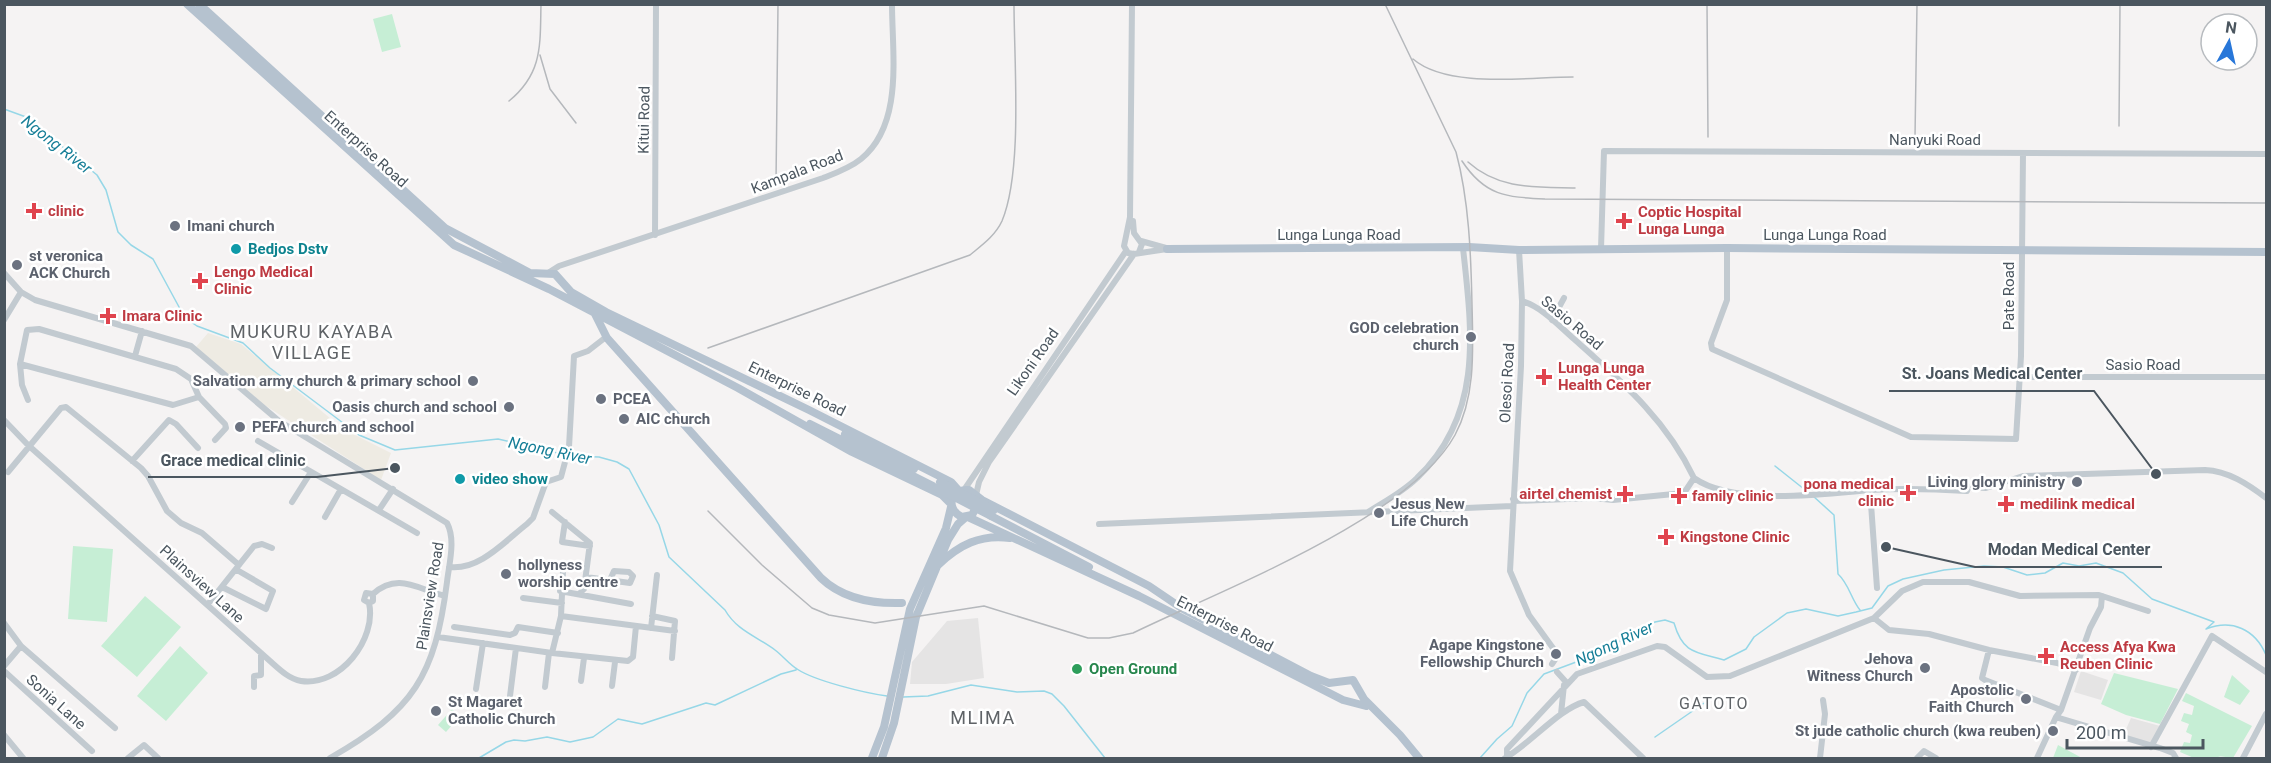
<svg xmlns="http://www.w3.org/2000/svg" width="2271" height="763" viewBox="0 0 2271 763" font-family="Roboto,sans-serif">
  <rect width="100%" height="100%" fill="#f5f3f3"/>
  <path fill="#eeebe3" d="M 208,333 L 241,344 L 343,429 L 391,453 L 381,480 L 263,404 L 196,347 Z"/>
  <path fill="#e5e4e4" d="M 978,618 L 984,678 L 946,684 L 910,684 L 912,662 L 947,621 Z
    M 2081,671 L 2108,680 L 2101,700 L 2074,692 Z
    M 2131,718 L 2160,726 L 2150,744 L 2123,736 Z"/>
  <path fill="#c6eed5" d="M 392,14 L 401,47 L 382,52 L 373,19 Z
    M 73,546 L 113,549 L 107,622 L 68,619 Z
    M 145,596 L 181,627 L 137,677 L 101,646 Z
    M 180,646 L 208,673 L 166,721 L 137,696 Z
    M 2114,673 L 2178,689 L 2160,724 L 2126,715 L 2101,704 Z
    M 2232,675 L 2250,691 L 2240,705 L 2224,697 Z
    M 2186,693 L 2252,726 L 2233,758 L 2218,756 L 2223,758 L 2194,758 L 2180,752 L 2184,742 L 2190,743 L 2192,735 L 2186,732 L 2189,724 L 2181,721 L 2184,713 L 2192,715 L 2194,706 L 2182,701 Z
    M 452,709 L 460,716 L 446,732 L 438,725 Z
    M 2058,745 L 2082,758 L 2053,758 Z"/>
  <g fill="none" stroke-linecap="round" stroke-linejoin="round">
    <path stroke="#96d7e7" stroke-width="1.5" d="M 4,109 L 26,117 L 97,175 L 106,190 L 118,232 L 131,245 L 153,259 L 185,318 L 197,326 L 243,343 L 270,368 L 359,435 L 395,450 L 498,439 L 566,455
      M 570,456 L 599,457 L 617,462 L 629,469 L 659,525 L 669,557 L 725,610 C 737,631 758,637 775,650 C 783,656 789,664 797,669 C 815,681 865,693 887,696
      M 1775,466 L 1809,493
      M 1813,496 L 1834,515 L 1838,574 C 1849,584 1851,599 1860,610
      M 903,697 L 928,696 L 971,685 L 1017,692 L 1044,691 L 1052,694 L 1064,706 L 1105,758
      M 1655,737 L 1710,699
      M 479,758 L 506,742 L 514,740 L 525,741 L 547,737 L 570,742 L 593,737 L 618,719 L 642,724 L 706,703 L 715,705 L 781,674 L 796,670
      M 1480,758 L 1497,739 L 1512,726 L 1527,693 L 1544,674 L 1595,655 L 1655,622 L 1665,620 L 1674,623 C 1683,654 1696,652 1724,660 L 1746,649 L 1754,637 L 1787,613 L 1806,609 L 1838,616 L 1856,612 L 1872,608 L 1888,586 L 1903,579 L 1944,570 L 1984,566 L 2003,567 L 2027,575 L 2045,573 L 2063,563 L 2079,566 L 2096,563 L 2123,573 L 2152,599 L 2214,622 L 2206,629 C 2232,619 2255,629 2266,655"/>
    <path stroke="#c2cad0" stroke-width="6" d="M 1132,4 L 1130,217 L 1124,246 L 1128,253 L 1134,254 L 1167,249
      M 1133,221 L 1134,233 L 1142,244 L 1139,252
      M 655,235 L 656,4
      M 1141,241 L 1166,248
      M 1727,248 L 1727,300 L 1711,343 L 1712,349 L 1911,437 L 2016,439 L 2021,356 L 2023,153
      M 1601,249 L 1604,151 L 2266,154
      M 1519,250 L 1522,301 L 1521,366 L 1510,571 L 1529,615 L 1558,655 L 1552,664
      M 4,273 L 21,292 L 35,300 L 191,346 L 279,421 L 447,523 C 456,540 449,564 447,582 C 435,676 414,710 330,758
      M 548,273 L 559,266 L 823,178 C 836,173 850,168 861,159 C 904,124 892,54 892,4
      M 1522,301 C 1542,307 1559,326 1574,339 C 1622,382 1666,419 1694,478 C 1733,506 1823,494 1870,490 C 1903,488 1935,489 1967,491 L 1968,487 L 1986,488 L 2023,476 L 2205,470 C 2228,471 2248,484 2266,498
      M 4,320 L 21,292
      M 1552,320 L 1564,298
      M 135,356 L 142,331
      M 20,364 L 22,385 L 28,400
      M 2019,377 L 2266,377
      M 199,397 L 191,379 L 176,369 L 39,329 L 27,330 L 20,364 L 173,405 L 199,397 L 225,424 L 226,428 L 215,440
      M 4,420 L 28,445 L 270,661 C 279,669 289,679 301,681 C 340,687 377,639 369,603
      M 258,441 L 417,533
      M 132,461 L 169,420 L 176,424 L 198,448
      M 8,472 L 61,408 L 66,407 L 141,468 L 148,476 L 167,511 L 181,523 L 202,533 L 239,565
      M 964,490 L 1126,251
      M 1870,490 L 1877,588
      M 976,495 L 979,482 L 989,462 L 1134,254
      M 1513,499 L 1515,501 L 1593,498 L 1613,500 L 1684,493 L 1694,478
      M 292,502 L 311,472
      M 379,510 L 393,489
      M 552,512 L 590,543 L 584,589 L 580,593
      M 1368,512 C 1385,501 1403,492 1417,478 C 1484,414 1472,331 1463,248
      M 325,517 L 341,489
      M 565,522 L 562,542 L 590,546
      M 1099,524 L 1512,506
      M 449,567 C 479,571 505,541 527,524 L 533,518 L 546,482 L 561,477 L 569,447 L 574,356 L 588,351 L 606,337
      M 586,577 L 630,583 L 633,576 L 629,572 L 614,571 L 610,580
      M 222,587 L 266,609 L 273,591 L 237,570
      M 560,591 L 631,604
      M 373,594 L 366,593 L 364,600 L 369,603 L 373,601 L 373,594 C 398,572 417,589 445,596
      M 523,598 L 562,603
      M 208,604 L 254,546 L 262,544 L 272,548
      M 561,616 L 675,631
      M 652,616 L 675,621 L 672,658
      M 1874,618 L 1889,630 L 1929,634 L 1989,650 L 2057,663 L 2076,670
      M 4,623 L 21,646 L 4,666
      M 454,627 L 510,635 L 515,633 L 518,627 L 558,633
      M 651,628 L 657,575
      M 438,637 L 552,653 L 561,616 L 563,572
      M 21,646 L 115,728
      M 1989,650 L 1982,678 L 1985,680 L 2061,710
      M 552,653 L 628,661 L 633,657 L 636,626
      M 4,671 L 92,751
      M 1557,672 L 1566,682
      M 581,681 L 584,658
      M 612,686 L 615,662
      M 254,687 L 254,676 L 261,675 L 261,653
      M 545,687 L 549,653
      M 476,689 L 483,643
      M 510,696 L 516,648
      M 1561,714 L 1564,685
      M 2056,717 L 2061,710 L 2090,628 L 2101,607 L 2102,596
      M 4,735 L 23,758
      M 2151,747 L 2212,636 L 2266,672
      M 1507,756 L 1507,749 L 1577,674 L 1657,646 L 1665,647 L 1707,677 L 1730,676 L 1874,618 L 1902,591 L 1923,582 L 1969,582 L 2020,596 L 2099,595 L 2148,611
      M 128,758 L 144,745 L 158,758
      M 1505,758 C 1530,744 1559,709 1584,702 L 1643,758
      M 1820,758 L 1825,714 L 1823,700
      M 1917,758 L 1924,751 L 1936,758
      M 2037,758 L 2056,717 L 2160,748 L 2173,753 L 2176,758
      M 2243,758 L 2266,714"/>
    <path stroke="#b5c2cf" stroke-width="8" d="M 187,4 L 454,245 L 549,289 L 738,388 L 852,452 L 942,495 L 951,504
      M 199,4 L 445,228 L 530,273 L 555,274 L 571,292 L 606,312 L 809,410 L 951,482 L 959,491
      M 1167,249 L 1469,247 L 1519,250 L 1727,248 L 2266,252
      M 595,314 L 607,338 L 821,578 C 843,599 872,604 902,603
      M 810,424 L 933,486
      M 845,434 L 914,469
      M 976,496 L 978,504 L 972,515 L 962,517 C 945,509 950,489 969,490 L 982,500 L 1149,586 L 1183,609 L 1311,676 L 1329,683 L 1353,680 L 1364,699 L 1400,735 L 1419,758
      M 991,516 L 1089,567
      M 968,517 L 1139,596 L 1343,700 L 1366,706
      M 938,565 C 959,545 980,534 1010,538
      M 872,758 L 884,727 L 910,609 L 946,528 L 951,507
      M 882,758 L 894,723 L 916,617 L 948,540 L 958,524 L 966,517"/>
    <path stroke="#b5b8bc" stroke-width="1.5" d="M 1707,4 L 1708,137
      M 540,55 L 550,89 L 576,123
      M 1413,59 C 1448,89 1528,77 1573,77
      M 509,101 C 543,73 540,45 541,4
      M 2119,126 L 2120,4
      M 1915,137 L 1917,4
      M 1462,161 C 1485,196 1506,197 1545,199 L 2266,203
      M 1468,162 C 1499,190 1536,187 1575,188
      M 776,182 L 778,4
      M 708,348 L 970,255 C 982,245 995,236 1002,221 C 1023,171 1014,62 1014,4
      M 708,511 L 762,565 L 812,608 L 829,615 L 875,623 L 984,606 L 1088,638 L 1109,638 L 1133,633 C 1221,590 1409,519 1455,435 C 1476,396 1473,348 1472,305 C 1471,255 1469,200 1456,152 L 1385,4"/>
    <path stroke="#b5c2cf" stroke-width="8" d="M 940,482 L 994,510
      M 937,488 L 991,516"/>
  </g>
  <g fill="#e0444e" stroke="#fff" stroke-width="2">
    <path d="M31 202h6v6h6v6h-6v6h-6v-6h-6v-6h6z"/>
    <path d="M1621 212h6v6h6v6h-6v6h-6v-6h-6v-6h6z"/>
    <path d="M197 272h6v6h6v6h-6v6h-6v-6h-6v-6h6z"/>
    <path d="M105 307h6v6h6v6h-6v6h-6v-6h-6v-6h6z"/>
    <path d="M1541 368h6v6h6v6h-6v6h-6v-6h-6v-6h6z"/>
    <path d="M1905 484h6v6h6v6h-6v6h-6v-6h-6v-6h6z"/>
    <path d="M1622 485h6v6h6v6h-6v6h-6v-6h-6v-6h6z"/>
    <path d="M1676 487h6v6h6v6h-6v6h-6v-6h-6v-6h6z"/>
    <path d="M2003 495h6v6h6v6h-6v6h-6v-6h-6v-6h6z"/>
    <path d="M1663 528h6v6h6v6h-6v6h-6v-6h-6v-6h6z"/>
    <path d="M2043 647h6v6h6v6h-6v6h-6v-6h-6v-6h6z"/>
  </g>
  <g fill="#6b7280" stroke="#fff" stroke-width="2">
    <circle cx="175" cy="226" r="6"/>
    <circle cx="17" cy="265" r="6"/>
    <circle cx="1471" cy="337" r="6"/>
    <circle cx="473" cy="381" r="6"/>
    <circle cx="601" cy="399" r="6"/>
    <circle cx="509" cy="407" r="6"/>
    <circle cx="624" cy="419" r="6"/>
    <circle cx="240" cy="427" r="6"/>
    <circle cx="2077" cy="482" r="6"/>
    <circle cx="1379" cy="513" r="6"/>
    <circle cx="506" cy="574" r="6"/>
    <circle cx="1556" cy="654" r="6"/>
    <circle cx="1925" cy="668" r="6"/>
    <circle cx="2026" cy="699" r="6"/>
    <circle cx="436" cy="711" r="6"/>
    <circle cx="2053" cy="731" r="6"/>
  </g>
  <g fill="#0f9aa8" stroke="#fff" stroke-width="2">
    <circle cx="236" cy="249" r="6"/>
    <circle cx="460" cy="479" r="6"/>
  </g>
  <circle fill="#2e9e5b" stroke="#fff" stroke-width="2" cx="1077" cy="669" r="6"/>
  <g text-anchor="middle" stroke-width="5" stroke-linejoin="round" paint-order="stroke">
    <g font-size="15" fill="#4b565f" stroke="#fff">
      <text transform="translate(644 120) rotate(-89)" y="5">Kitui Road</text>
      <text x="1935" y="145">Nanyuki Road</text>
      <text transform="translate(366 149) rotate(42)" y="5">Enterprise Road</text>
      <text transform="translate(797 172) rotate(-21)" y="5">Kampala Road</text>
      <text x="1339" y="240">Lunga Lunga Road</text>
      <text x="1825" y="240">Lunga Lunga Road</text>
      <text transform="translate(2009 296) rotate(-90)" y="5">Pate Road</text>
      <text transform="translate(1572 323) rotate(40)" y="5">Sasio Road</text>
      <text transform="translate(1033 362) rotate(-55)" y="5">Likoni Road</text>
      <text x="2143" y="370">Sasio Road</text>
      <text transform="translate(1507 383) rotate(-87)" y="5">Olesoi Road</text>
      <text transform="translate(797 389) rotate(26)" y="5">Enterprise Road</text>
      <text transform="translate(202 584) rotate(42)" y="5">Plainsview Lane</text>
      <text transform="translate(430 596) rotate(-81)" y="5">Plainsview Road</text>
      <text transform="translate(1225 624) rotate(27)" y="5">Enterprise Road</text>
      <text transform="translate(56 702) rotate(42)" y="5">Sonia Lane</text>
    </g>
    <g font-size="15" font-weight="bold" fill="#be3a42" stroke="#fff" text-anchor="start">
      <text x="48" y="216">clinic</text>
      <text x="1638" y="217">Coptic Hospital<tspan x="1638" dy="17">Lunga Lunga</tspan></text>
      <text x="214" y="277">Lengo Medical<tspan x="214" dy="17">Clinic</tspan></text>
      <text x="122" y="321">Imara Clinic</text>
      <text x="1558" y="373">Lunga Lunga<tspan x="1558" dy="17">Health Center</tspan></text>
      <text x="1894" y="489" text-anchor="end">pona medical<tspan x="1894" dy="17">clinic</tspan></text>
      <text x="1612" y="499" text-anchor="end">airtel chemist</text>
      <text x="1692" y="501">family clinic</text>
      <text x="2020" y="509">medilink medical</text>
      <text x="1680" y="542">Kingstone Clinic</text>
      <text x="2060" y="652">Access Afya Kwa<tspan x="2060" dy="17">Reuben Clinic</tspan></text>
    </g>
    <g font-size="15" font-weight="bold" fill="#5b616d" stroke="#fff" text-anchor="start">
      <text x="187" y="231">Imani church</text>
      <text x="29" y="261">st veronica<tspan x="29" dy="17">ACK Church</tspan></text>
      <text x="1459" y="333" text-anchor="end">GOD celebration<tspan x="1459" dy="17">church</tspan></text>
      <text x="461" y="386" text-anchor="end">Salvation army church &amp; primary school</text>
      <text x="613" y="404">PCEA</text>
      <text x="497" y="412" text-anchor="end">Oasis church and school</text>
      <text x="636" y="424">AIC church</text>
      <text x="252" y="432">PEFA church and school</text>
      <text x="2065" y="487" text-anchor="end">Living glory ministry</text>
      <text x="1391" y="509">Jesus New<tspan x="1391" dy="17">Life Church</tspan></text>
      <text x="518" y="570">hollyness<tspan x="518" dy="17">worship centre</tspan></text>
      <text x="1544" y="650" text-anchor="end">Agape Kingstone<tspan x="1544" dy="17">Fellowship Church</tspan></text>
      <text x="1913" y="664" text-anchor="end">Jehova<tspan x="1913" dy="17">Witness Church</tspan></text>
      <text x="2014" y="695" text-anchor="end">Apostolic<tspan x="2014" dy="17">Faith Church</tspan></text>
      <text x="448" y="707">St Magaret<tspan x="448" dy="17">Catholic Church</tspan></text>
      <text x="2041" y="736" text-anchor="end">St jude catholic church (kwa reuben)</text>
    </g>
    <g font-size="15" font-weight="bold" fill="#0d838f" stroke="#fff" text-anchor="start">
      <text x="248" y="254">Bedjos Dstv</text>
      <text x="472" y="484">video show</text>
    </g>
    <g font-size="15" font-weight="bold" fill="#27864d" stroke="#fff" text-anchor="start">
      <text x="1089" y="674">Open Ground</text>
    </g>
    <g font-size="16" font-style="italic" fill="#167e97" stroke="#fff">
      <text transform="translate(57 144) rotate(38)" y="6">Ngong River</text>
      <text transform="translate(550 450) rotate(12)" y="6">Ngong River</text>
      <text transform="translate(1614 643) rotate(-25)" y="6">Ngong River</text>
    </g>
    <g font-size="16" letter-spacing="1.5" fill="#5f6367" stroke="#fff">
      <text x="1714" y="709">GATOTO</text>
    </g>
    <g font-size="18" letter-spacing="1.5" fill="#5f6367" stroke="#fff">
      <text x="312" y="338">MUKURU KAYABA<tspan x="312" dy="21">VILLAGE</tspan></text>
      <text x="983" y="724">MLIMA</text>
    </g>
  </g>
  <path fill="none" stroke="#4b565f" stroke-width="2" d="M2156 474L2094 391H1889M395 468L317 477H148M1886 547L1975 567H2162"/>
  <g fill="#4b565f" stroke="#fff" stroke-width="2">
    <circle cx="2156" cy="474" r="6"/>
    <circle cx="395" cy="468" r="6"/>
    <circle cx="1886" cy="547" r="6"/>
  </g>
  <g font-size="16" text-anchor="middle" font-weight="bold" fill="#4b565f" stroke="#fff" stroke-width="5" stroke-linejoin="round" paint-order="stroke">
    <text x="1992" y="379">St. Joans Medical Center</text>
    <text x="233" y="466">Grace medical clinic</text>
    <text x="2069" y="555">Modan Medical Center</text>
  </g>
  <rect width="2271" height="763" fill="none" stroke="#4b565f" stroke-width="12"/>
  <g transform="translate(2229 42) rotate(8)"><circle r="28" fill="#ffffff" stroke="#b7bbbf" stroke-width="1.5"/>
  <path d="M0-4.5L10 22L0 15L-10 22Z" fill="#2877d9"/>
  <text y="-9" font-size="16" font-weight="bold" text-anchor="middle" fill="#4b565f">N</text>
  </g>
  <path d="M2067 739v9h136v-9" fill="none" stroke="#4b565f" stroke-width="3"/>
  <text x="2076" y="739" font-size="18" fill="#4b565f" stroke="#ffffff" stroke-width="4.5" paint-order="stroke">200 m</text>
</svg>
